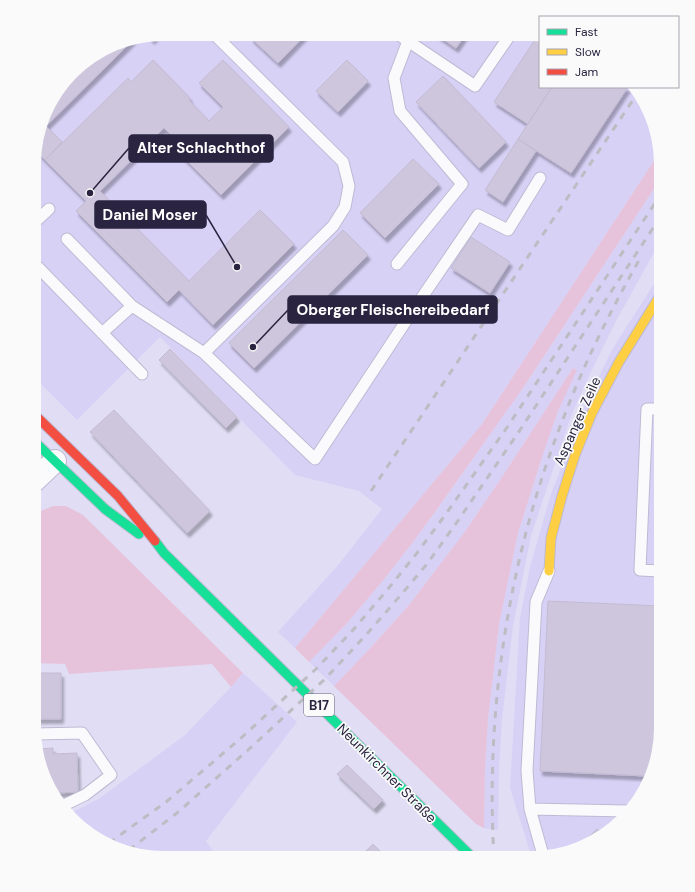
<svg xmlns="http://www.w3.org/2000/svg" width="695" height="892" viewBox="0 0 695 892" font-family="'DM Sans',sans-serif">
  <defs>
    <filter id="shadow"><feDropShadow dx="2.5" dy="4.5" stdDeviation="1" flood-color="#0004"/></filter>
  </defs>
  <rect width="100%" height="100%" fill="#e0ddf4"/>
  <path fill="#d7d1f6" d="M 164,34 L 540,35 L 540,87 L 552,87 L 518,139 L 571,173 L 628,87 L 632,87 L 648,106 L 659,153 L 482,424 L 295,648 L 278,632 L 339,564 L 382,509 L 359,491 L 295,475 L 160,337 L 77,420 L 35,378 L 35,146 L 51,99 L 78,66 L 122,41 Z
    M 661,178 L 661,240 L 616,321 L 589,376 L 571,416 L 531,536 L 513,626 L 502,719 L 499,769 L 498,830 L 484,828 L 485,769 L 488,719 L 499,624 L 518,533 L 544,451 L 558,411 L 576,369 L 573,368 L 502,477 L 464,533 L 409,605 L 374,644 L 334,686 L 309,662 L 347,623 L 381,583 L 410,546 L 435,512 L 523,388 Z
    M 661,273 L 661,737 L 639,801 L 589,845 L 532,858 L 510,788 L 520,618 L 530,567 L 551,494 L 584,407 L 613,348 Z
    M 243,673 L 297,722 L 206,841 L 217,857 L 147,857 L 91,836 L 71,813 L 100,798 L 185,735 L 231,687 Z"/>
  <path fill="#e7c2db" d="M 659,153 L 661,163 L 661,178 L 523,388 L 435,512 L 410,546 L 381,583 L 347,623 L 309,662 L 295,648 L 482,424 Z
    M 573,368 L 577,370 L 558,411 L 544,451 L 518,533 L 499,624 L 488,719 L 485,769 L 484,828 L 476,824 L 334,686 L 374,644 L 409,605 L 464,533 L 502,477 Z
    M 53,506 L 66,506 L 83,515 L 243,673 L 231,687 L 212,664 L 69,674 L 65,664 L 34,663 L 34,514 Z"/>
  <path fill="#cec6dd" stroke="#c4bbd2" filter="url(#shadow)" d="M 254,34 L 306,34 L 278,63 L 251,38 Z
    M 157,35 L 152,40 L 149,36 Z
    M 437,35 L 465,35 L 456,48 Z
    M 538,35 L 540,35 L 540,87 L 552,87 L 528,124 L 494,102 Z
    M 134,39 L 46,126 L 62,142 L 45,160 L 35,150 L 35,146 L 51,99 L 78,66 L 122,41 Z
    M 153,60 L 190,98 L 189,100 L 209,121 L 223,107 L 199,83 L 223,60 L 289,127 L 221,195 L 177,151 L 182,146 L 164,128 L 100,191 L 189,281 L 260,210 L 294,244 L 213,325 L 179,290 L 167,302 L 76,211 L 86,201 L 45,160 L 128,78 L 131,82 Z
    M 347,60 L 368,81 L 338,112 L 316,91 Z
    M 443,76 L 506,142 L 479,168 L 416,102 Z
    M 552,87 L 628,87 L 571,173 L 518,139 Z
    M 518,139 L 536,151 L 503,202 L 485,190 Z
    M 413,159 L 439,184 L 385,238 L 360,213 Z
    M 343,230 L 368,255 L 254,368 L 229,343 Z
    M 471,237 L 510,262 L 490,293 L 451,268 Z
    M 170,349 L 237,417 L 226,428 L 159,360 Z
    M 114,410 L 210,511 L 187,533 L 90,432 Z
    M 659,461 L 661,461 L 661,541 L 656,540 Z
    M 548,601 L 661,606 L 661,639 L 656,752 L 647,776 L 540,771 Z
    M 34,673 L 61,673 L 61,719 L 34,719 Z
    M 53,748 L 53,754 L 77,753 L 78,792 L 54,793 L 47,786 L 39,749 Z
    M 347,765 L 383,800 L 374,809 L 337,774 Z
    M 597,829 L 602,833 L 589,845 L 579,847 Z
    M 373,844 L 387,858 L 359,858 Z"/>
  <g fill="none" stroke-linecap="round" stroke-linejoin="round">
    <defs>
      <path id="lane" d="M 399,35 L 475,86 L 510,35
        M 35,222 L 49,209
        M 67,239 L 132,306 L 204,353 L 315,459 L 412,312 L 478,215 L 508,230 L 540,178
        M 35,264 L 142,374
        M 397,264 L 462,184 L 400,111 L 394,78 L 408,41
        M 102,333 L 132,306
        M 204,353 L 333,226 L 345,207 L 349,186 L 343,162 L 214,34
        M 661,571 L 640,570 L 647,409 L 661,409
        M 35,734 L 82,733 L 111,775 L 85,795 L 64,805
        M 530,809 L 627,811
        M 543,855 L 530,809 L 527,771 L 536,602 L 549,571"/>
      <path id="street" d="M 34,481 L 55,461"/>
      <path id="fast" d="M 35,442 L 105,509 L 139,534
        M 155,541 L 164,553 L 473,858"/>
      <path id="slow" d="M 549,571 L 551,538 L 562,496 L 575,455 L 592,413 L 619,362 L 661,294"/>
      <path id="jam" d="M 35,415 L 118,496 L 155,541"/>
    </defs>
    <use href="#lane" stroke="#bebad3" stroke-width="13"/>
    <use href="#street" stroke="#bebad3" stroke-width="24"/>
    <use href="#fast" stroke="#bebad3" stroke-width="11"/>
    <use href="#slow" stroke="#bebad3" stroke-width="11"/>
    <use href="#jam" stroke="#bebad3" stroke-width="11"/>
    <use href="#lane" stroke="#fafafd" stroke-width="11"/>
    <use href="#street" stroke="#fafafd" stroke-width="22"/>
    <use href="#fast" stroke="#16e098" stroke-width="9"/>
    <use href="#slow" stroke="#ffcf43" stroke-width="9"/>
    <use href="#jam" stroke="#f24e42" stroke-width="9"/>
    <path stroke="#bdbcc3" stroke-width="3" stroke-dasharray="7 7" stroke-linecap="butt" d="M 371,491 L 637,94
      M 109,843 L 166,802 L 240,739 L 316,669 L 353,630 L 388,589 L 417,553 L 443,518 L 508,426 L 661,194
      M 129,850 L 177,813 L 248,750 L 326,678 L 365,636 L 400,596 L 427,564 L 455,525 L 518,433 L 661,216
      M 494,858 C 485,708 509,554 565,414 C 586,359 613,306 642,255"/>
  </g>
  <g text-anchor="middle" stroke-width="3.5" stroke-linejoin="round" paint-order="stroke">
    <rect fill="#fafafa" stroke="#686478" stroke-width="1" x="304" y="694" width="30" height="22" rx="3"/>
    <g font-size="13" font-weight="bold" fill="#2a2440">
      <text x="319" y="710">B17</text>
    </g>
    <g font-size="14" fill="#2a2440" stroke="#fafafa">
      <text transform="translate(577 421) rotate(-66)" y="5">Aspanger Zeile</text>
      <text transform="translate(387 773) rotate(45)" y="5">Neunkirchner Straße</text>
    </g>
  </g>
  <path d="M0 0H695V892H0ZM164 41H531A123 123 0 0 1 654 164V728A123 123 0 0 1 531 851H164A123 123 0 0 1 41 728V164A123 123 0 0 1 164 41Z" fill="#fafafa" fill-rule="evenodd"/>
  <path fill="none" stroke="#2a2440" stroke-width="1.5" d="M90 193L129 148M237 267L206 215M253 347L288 310"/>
  <g fill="#2a2440" stroke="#fafafa" stroke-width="1.5">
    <circle cx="90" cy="193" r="4"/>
    <circle cx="237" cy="267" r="4"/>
    <circle cx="253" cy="347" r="4"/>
  </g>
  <g fill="#2a2440" stroke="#2a2440" stroke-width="1.5">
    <rect x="129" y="135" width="144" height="27" rx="4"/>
    <rect x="95" y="201" width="111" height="27" rx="4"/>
    <rect x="288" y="296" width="209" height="27" rx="4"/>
  </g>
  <g font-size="15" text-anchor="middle" font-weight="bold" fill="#fff">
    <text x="201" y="153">Alter Schlachthof</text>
    <text x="150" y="220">Daniel Moser</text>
    <text x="393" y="315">Oberger Fleischereibedarf</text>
  </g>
  <rect x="539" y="16" width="140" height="72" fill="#fafafa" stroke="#a7a4b0"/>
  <rect x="547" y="29" width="20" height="6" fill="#16e098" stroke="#a7a4b0"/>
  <text x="575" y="36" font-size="12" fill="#2a2440">Fast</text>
  <rect x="547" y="49" width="20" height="6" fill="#ffcf43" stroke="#a7a4b0"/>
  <text x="575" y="56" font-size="12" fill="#2a2440">Slow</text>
  <rect x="547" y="69" width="20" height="6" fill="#f24e42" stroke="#a7a4b0"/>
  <text x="575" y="76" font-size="12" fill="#2a2440">Jam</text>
</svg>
